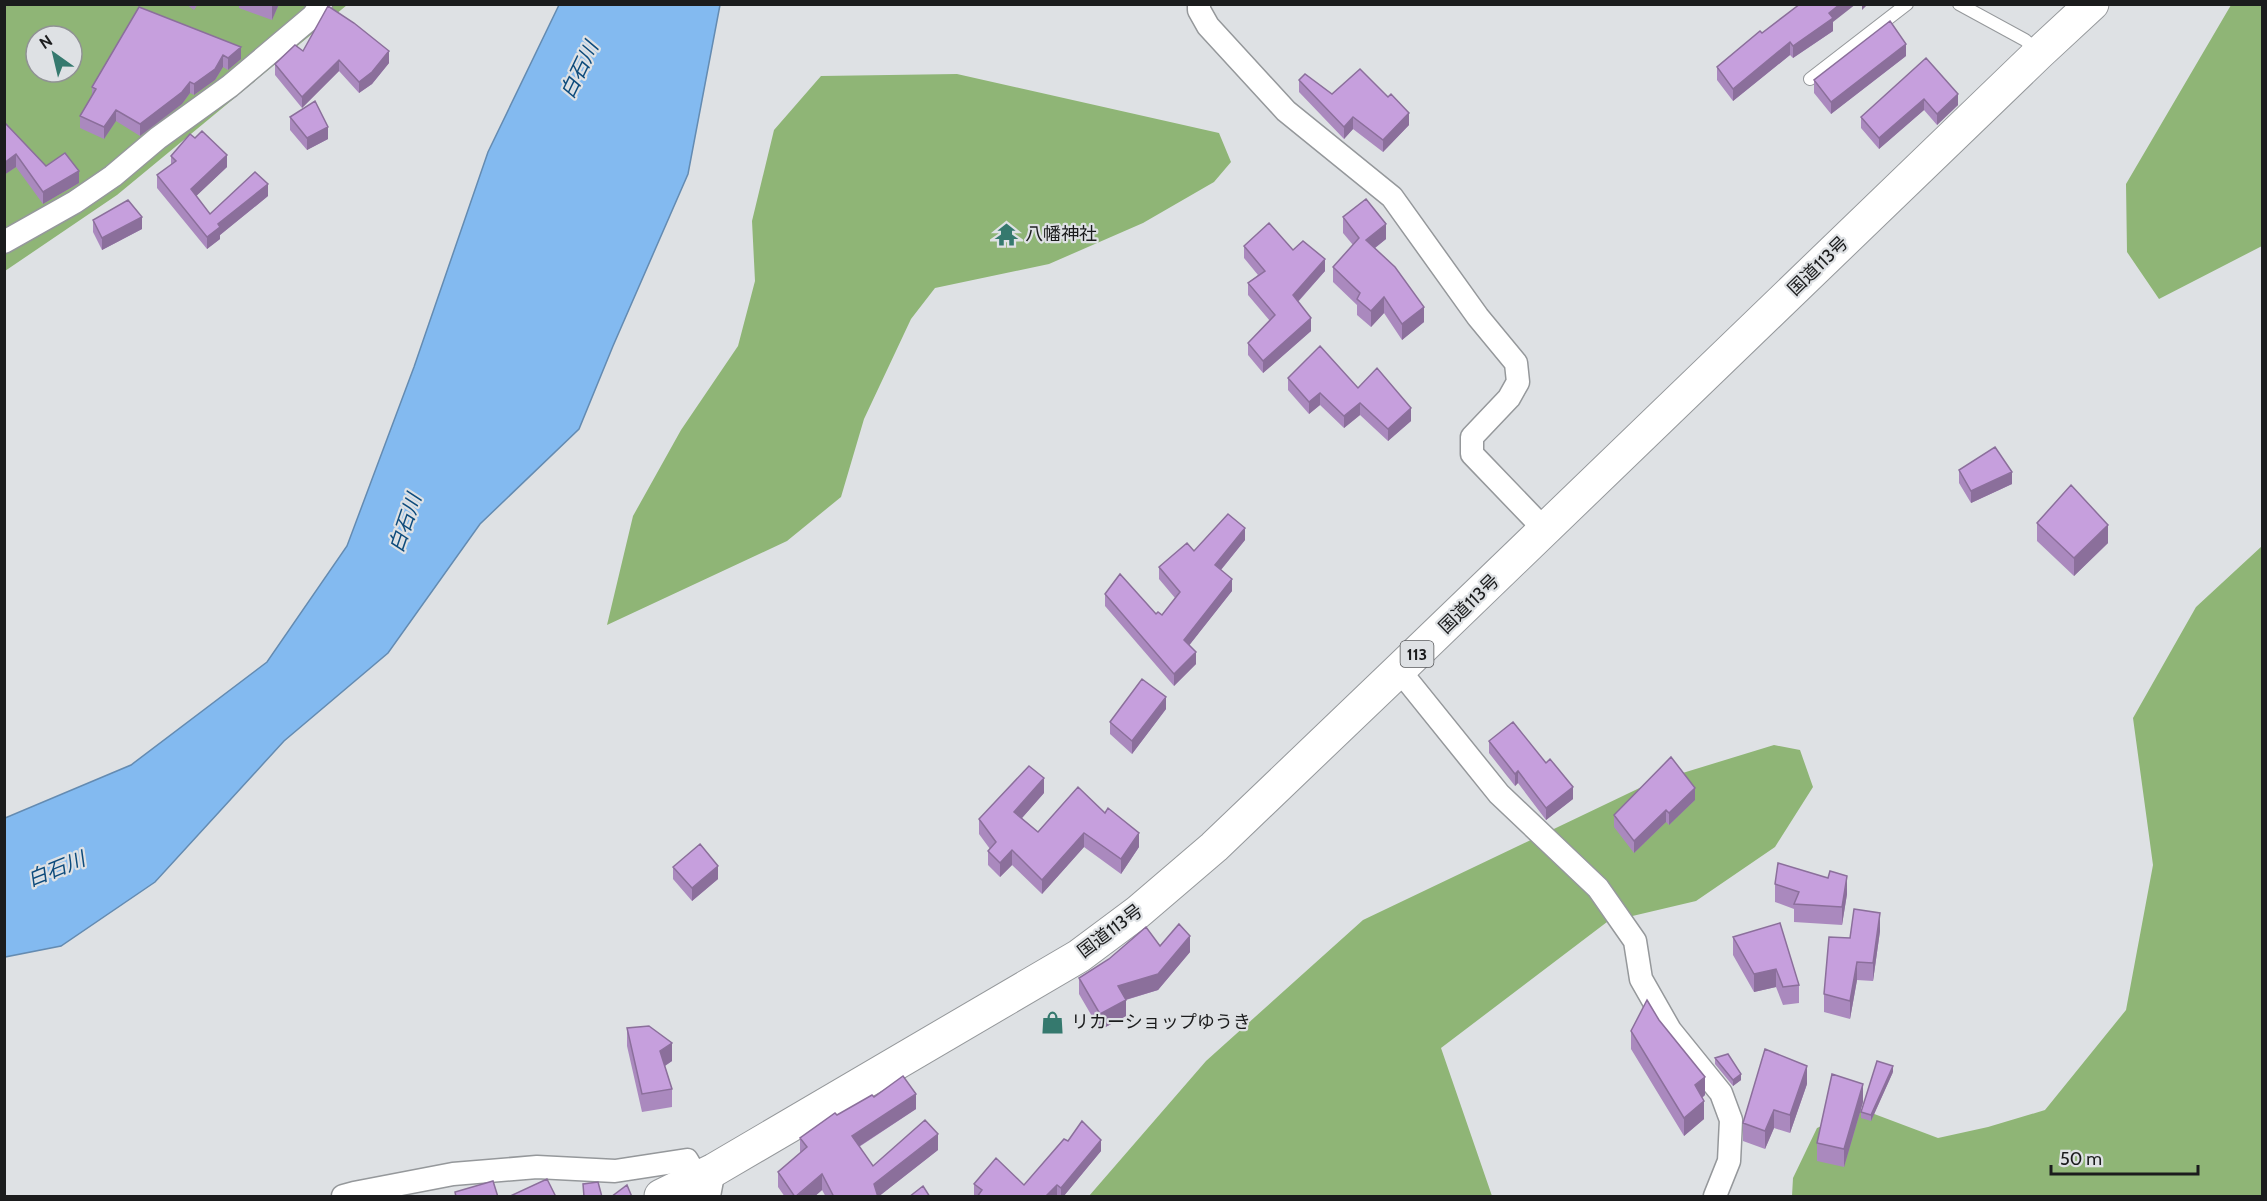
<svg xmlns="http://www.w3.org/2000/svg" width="2267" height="1201" viewBox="0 0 2267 1201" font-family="Cabin,'Noto Sans JP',sans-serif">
  <rect width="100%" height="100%" fill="#dee1e4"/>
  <path fill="#8fb576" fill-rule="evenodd" d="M 5,5 L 347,5 L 117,195 L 5,271 ZM 36,36 L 72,36 L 72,72 L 36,72 Z
    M 2231,5 L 2262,5 L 2262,246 L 2159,299 L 2127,252 L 2126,184 Z
    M 957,74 L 1219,133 L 1231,162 L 1214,182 L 1143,223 L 1049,264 L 935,288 L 911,319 L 864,419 L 841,497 L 787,541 L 607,625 L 633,516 L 681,430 L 738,346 L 755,281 L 752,221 L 774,130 L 821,76 Z
    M 2262,546 L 2262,1196 L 1792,1196 L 1793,1178 L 1817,1128 L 1861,1109 L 1938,1138 L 1988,1127 L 2045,1110 L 2126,1010 L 2153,865 L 2133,718 L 2196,607 Z
    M 1774,745 L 1800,750 L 1813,787 L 1775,847 L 1696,901 L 1607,922 L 1441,1048 L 1492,1196 L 1089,1196 L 1206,1061 L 1363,920 L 1650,783 Z"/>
  <path fill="#83baf0" stroke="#648bb1" stroke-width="1.5" d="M 559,5 L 720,5 L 688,174 L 613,346 L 579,429 L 480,524 L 388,653 L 284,741 L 155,882 L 61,946 L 5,957 L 5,818 L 131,765 L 267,662 L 347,546 L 414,367 L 488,152 Z"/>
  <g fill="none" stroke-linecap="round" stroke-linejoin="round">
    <defs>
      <path id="service" d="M 1959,4 L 2025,40 L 2037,51
        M 1810,79 L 1907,4"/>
      <path id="minor" d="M 1199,4 L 1199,10 L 1208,26 L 1286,111 L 1392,197 L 1478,317 L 1516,363 L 1518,382 L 1509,398 L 1472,437 L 1472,454 L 1545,530
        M 4,242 L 75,202 L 113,176 L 158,138 L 230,86 L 313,16 L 321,4
        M 1399,670 L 1499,794 L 1598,888 L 1635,941 L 1641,979 L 1670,1030 L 1721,1093 L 1731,1120 L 1729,1161 L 1715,1196
        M 343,1196 L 354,1193 L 453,1174 L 537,1167 L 615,1171 L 687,1160 L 697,1177
        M 709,1196 L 714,1170"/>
      <path id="trunk" d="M 661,1196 L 714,1170 L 1079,956 L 1138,912 L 1214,847 L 1399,670 L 2039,53 L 2092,4"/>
    </defs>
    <use href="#service" stroke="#95989b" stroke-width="14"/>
    <use href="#minor" stroke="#95989b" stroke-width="25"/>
    <use href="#trunk" stroke="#95989b" stroke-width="35"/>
    <use href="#service" stroke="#fff" stroke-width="12"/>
    <use href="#minor" stroke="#fff" stroke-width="22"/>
    <use href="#trunk" stroke="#fff" stroke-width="33"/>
  </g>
  <path fill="#aa89be" d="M 186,4 L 198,4 L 194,10 Z
    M 239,4 L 279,4 L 272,20 L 239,8 Z
    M 139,7 L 241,59 L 228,70 L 223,67 L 215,80 L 194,95 L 190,93 L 182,104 L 140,136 L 116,121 L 104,139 L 80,128 L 80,116 L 92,95 L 92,87 Z
    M 1833,22 L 1833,31 L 1793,58 L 1790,55 L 1733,101 L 1717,80 L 1717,67 L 1762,33 Z
    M 303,51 L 389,63 L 372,84 L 359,93 L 339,71 L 302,108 L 275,75 L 275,64 Z
    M 1906,56 L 1831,114 L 1814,93 L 1814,80 Z
    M 1926,58 L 1958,105 L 1937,125 L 1924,110 L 1879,149 L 1861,128 L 1861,117 Z
    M 1299,80 L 1332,94 L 1409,125 L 1383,152 L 1353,129 L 1344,139 L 1299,92 Z
    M 290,117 L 328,139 L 307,150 L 290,130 Z
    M 4,125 L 46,166 L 79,183 L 43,204 L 16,167 L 4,175 Z
    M 171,156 L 227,167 L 196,196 L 210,214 L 268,196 L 220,235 L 220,239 L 207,249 L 157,188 L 157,175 L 171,165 Z
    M 1343,217 L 1386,239 L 1375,248 L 1424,322 L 1402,340 L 1384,313 L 1371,327 L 1357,315 L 1357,305 L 1333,282 L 1333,267 L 1353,245 L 1343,233 Z
    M 93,220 L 142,229 L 102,250 L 93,232 Z
    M 1244,246 L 1293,250 L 1325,271 L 1298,302 L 1311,331 L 1263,373 L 1248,355 L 1248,343 L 1270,321 L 1248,295 L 1248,283 L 1258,275 L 1244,258 Z
    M 1288,378 L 1358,388 L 1411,421 L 1388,441 L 1360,415 L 1344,428 L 1320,405 L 1309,414 L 1288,390 Z
    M 1959,470 L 2012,484 L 1971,503 L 1959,483 Z
    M 2037,523 L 2108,543 L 2074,576 L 2037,541 Z
    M 1245,540 L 1221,570 L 1232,591 L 1189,645 L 1196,664 L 1174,686 L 1105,606 L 1105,594 L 1156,614 L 1162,615 L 1175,598 L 1159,579 L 1159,567 L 1194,551 Z
    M 1166,709 L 1132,754 L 1110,734 L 1110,722 Z
    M 1489,741 L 1573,799 L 1546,820 L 1518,783 L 1515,786 L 1489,753 Z
    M 1078,787 L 1139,847 L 1121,874 L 1084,847 L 1042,894 L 1012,865 L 1000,877 L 988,865 L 988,851 L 990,849 L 979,834 L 979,819 L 1044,793 L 1022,818 L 1038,832 Z
    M 1695,800 L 1669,825 L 1666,822 L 1634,853 L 1614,827 L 1614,815 Z
    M 673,867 L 718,879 L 692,901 L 673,879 Z
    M 1775,884 L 1847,894 L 1842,925 L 1794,922 L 1794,909 L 1775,902 Z
    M 1880,931 L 1873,981 L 1857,980 L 1850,1019 L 1824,1012 L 1824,994 L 1850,938 Z
    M 1733,937 L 1799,985 L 1799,1003 L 1783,1005 L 1776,987 L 1754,992 L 1733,955 Z
    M 1160,946 L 1190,952 L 1158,990 L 1126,1000 L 1126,1016 L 1100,1030 L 1079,994 L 1079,978 Z
    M 1659,1020 L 1705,1095 L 1702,1098 L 1704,1119 L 1684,1136 L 1631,1049 L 1631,1031 Z
    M 627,1028 L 672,1061 L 665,1066 L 672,1089 L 672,1107 L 642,1112 L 627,1046 Z
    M 1715,1058 L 1741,1080 L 1733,1086 L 1715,1064 Z
    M 1893,1072 L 1871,1121 L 1861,1118 L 1861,1112 Z
    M 1807,1084 L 1790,1133 L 1774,1128 L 1765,1149 L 1743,1141 L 1743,1123 Z
    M 874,1097 L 916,1109 L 859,1147 L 873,1166 L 938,1150 L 878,1197 L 826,1197 L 822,1190 L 814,1197 L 785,1197 L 778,1187 L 778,1172 L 800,1153 L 800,1138 L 837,1115 Z
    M 1863,1102 L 1844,1167 L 1817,1161 L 1817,1143 Z
    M 1068,1141 L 1101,1151 L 1063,1197 L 976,1197 L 974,1195 L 974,1184 L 1024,1185 Z"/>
  <path fill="#8b6f9b" d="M 272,4 L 279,4 L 272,20 Z
    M 1840,4 L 1856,4 L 1833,22 L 1833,31 L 1793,58 L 1793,46 L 1829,13 Z
    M 1862,4 L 1868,4 L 1862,10 Z
    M 1790,42 L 1790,55 L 1733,101 L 1733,89 Z
    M 1906,44 L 1906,56 L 1831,114 L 1831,102 Z
    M 241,47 L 241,59 L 228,70 L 228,58 Z
    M 389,51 L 389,63 L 372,84 L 359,93 L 359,82 Z
    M 223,55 L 223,67 L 215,80 L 194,95 L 194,84 Z
    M 339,60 L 339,71 L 302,108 L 302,97 Z
    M 190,82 L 190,93 L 182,104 L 140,136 L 140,124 Z
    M 1958,94 L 1958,105 L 1937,125 L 1937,114 Z
    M 1924,99 L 1924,110 L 1879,149 L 1879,138 Z
    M 116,110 L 116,121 L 104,139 L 104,127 Z
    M 1409,113 L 1409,125 L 1383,152 L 1383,140 Z
    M 1353,117 L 1353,129 L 1344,139 L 1344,127 Z
    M 328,127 L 328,139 L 307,150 L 307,138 Z
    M 16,154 L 16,167 L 4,175 L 4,163 Z
    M 227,155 L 227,167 L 191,201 L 191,189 Z
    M 79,171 L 79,183 L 43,204 L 43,192 Z
    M 268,184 L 268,196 L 220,235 L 220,239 L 207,249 L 207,237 L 218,224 Z
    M 142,217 L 142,229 L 102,250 L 102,238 Z
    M 1386,224 L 1386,239 L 1366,255 L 1366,240 Z
    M 1325,259 L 1325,271 L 1293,307 L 1293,295 Z
    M 1384,297 L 1384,313 L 1371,327 L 1371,311 Z
    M 1424,307 L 1424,322 L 1402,340 L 1402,324 Z
    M 1311,318 L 1311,331 L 1263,373 L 1263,361 Z
    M 1320,393 L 1320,405 L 1309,414 L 1309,402 Z
    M 1360,403 L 1360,415 L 1344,428 L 1344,416 Z
    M 1411,408 L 1411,421 L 1388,441 L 1388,429 Z
    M 2012,472 L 2012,484 L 1971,503 L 1971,491 Z
    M 2108,525 L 2108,543 L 2074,576 L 2074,558 Z
    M 1245,528 L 1245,540 L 1215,577 L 1215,565 Z
    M 1232,579 L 1232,591 L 1184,652 L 1184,640 Z
    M 1196,652 L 1196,664 L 1174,686 L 1174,674 Z
    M 1166,697 L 1166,709 L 1132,754 L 1132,741 Z
    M 1518,771 L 1518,783 L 1515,786 L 1515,774 Z
    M 1044,778 L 1044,793 L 1014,827 L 1014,812 Z
    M 1573,787 L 1573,799 L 1546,820 L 1546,808 Z
    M 1695,788 L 1695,800 L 1669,825 L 1669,813 Z
    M 1666,810 L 1666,822 L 1634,853 L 1634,841 Z
    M 1084,833 L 1084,847 L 1042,894 L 1042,880 Z
    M 1139,833 L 1139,847 L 1121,874 L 1121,859 Z
    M 1012,850 L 1012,865 L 1000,877 L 1000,863 Z
    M 718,866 L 718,879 L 692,901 L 692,888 Z
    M 1847,876 L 1847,894 L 1842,925 L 1842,907 Z
    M 1880,913 L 1880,931 L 1873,981 L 1873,963 Z
    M 1190,936 L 1190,952 L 1158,990 L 1118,1002 L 1118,986 Z
    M 1857,962 L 1857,980 L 1850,1019 L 1850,1001 Z
    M 1776,969 L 1776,987 L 1754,992 L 1754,974 Z
    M 1126,1000 L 1126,1016 L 1100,1030 L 1100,1014 Z
    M 672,1043 L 672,1061 L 660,1069 L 660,1051 Z
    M 1807,1066 L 1807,1084 L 1790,1133 L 1790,1115 Z
    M 1893,1066 L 1893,1072 L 1871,1121 L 1871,1115 Z
    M 1741,1074 L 1741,1080 L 1733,1086 L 1733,1080 Z
    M 1705,1077 L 1705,1095 L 1695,1103 L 1695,1085 Z
    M 1863,1084 L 1863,1102 L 1844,1167 L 1844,1149 Z
    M 916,1094 L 916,1109 L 852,1151 L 852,1136 Z
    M 1704,1101 L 1704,1119 L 1684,1136 L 1684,1118 Z
    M 1774,1110 L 1774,1128 L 1765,1149 L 1765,1131 Z
    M 938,1134 L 938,1150 L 878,1197 L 874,1184 Z
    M 1101,1140 L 1101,1151 L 1063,1197 L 1061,1197 L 1061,1188 Z
    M 822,1174 L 822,1190 L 814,1197 L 796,1197 Z
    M 1057,1185 L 1057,1196 L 1045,1197 Z"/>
  <path fill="#c69fdd" stroke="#8b6f9b" stroke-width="1.5" d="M 1800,4 L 1840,4 L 1829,13 L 1833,18 L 1793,46 L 1790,42 L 1733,89 L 1717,67 L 1760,31 L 1762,33 Z
    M 328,6 L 354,23 L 389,51 L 372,72 L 359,82 L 339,60 L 302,97 L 275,64 L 295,45 L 303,51 Z
    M 139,7 L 241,47 L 228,58 L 223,55 L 215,69 L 194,84 L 190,82 L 182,92 L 140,124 L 116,110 L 104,127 L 80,116 L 96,89 L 92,87 Z
    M 1890,21 L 1906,44 L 1831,102 L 1814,80 Z
    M 1926,58 L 1958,94 L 1937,114 L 1924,99 L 1879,138 L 1861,117 Z
    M 1360,69 L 1388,97 L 1391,94 L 1409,113 L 1383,140 L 1353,117 L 1344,127 L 1299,80 L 1305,74 L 1332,94 Z
    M 315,101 L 328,127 L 307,138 L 290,117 Z
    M 6,124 L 46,166 L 65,153 L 79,171 L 43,192 L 16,154 L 4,163 L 4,125 Z
    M 202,131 L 227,155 L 191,189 L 210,214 L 255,172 L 268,184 L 218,224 L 220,227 L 207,237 L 157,175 L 176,161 L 171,156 L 190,134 L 195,138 Z
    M 1366,199 L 1386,224 L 1366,240 L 1395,267 L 1424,307 L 1402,324 L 1384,297 L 1371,311 L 1357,299 L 1360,293 L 1333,267 L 1359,238 L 1343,217 Z
    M 128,200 L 142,217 L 102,238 L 93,220 Z
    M 1269,223 L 1293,250 L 1303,241 L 1325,259 L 1293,295 L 1311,318 L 1263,361 L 1248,343 L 1275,315 L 1248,283 L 1265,271 L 1244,246 Z
    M 1320,346 L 1358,388 L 1377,368 L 1411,408 L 1388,429 L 1360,403 L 1344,416 L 1320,393 L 1309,402 L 1288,378 Z
    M 1995,447 L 2012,472 L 1971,491 L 1959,470 Z
    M 2071,485 L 2108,525 L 2074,558 L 2037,523 Z
    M 1228,514 L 1245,528 L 1215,565 L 1232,579 L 1184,640 L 1196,652 L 1174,674 L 1105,594 L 1120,574 L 1156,614 L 1158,612 L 1162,615 L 1180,592 L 1159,567 L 1187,543 L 1194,551 Z
    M 1142,679 L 1166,697 L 1132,741 L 1110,722 Z
    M 1513,722 L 1546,763 L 1550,759 L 1573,787 L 1546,808 L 1518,771 L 1515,774 L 1489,741 Z
    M 1671,757 L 1695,788 L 1669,813 L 1666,810 L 1634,841 L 1614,815 Z
    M 1029,766 L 1044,778 L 1014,812 L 1038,832 L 1078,787 L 1105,813 L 1108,808 L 1139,833 L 1121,859 L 1084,833 L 1042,880 L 1012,850 L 1000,863 L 988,851 L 996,842 L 979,819 Z
    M 700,844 L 718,866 L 692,888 L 673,867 Z
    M 1778,863 L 1828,878 L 1830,871 L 1847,876 L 1842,907 L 1794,904 L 1799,892 L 1775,884 Z
    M 1854,909 L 1880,913 L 1873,963 L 1857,962 L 1850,1001 L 1824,994 L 1829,937 L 1850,938 Z
    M 1780,923 L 1799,985 L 1783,987 L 1776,969 L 1754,974 L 1733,937 Z
    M 1179,924 L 1190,936 L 1158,974 L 1118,986 L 1126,1000 L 1100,1014 L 1079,978 L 1109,959 L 1146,927 L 1160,946 Z
    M 1647,1000 L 1659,1020 L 1705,1077 L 1695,1085 L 1704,1101 L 1684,1118 L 1631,1031 Z
    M 649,1026 L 672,1043 L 660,1051 L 672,1089 L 642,1094 L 627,1028 Z
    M 1765,1049 L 1807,1066 L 1790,1115 L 1774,1110 L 1765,1131 L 1743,1123 Z
    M 1728,1054 L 1741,1074 L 1733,1080 L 1715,1058 Z
    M 1877,1061 L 1893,1066 L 1871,1115 L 1861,1112 Z
    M 1832,1074 L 1863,1084 L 1844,1149 L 1817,1143 Z
    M 903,1076 L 916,1094 L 852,1136 L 873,1166 L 925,1120 L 938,1134 L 874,1184 L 878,1197 L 834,1197 L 822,1174 L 795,1197 L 778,1172 L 807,1147 L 800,1138 L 835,1113 L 837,1115 L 872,1095 L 874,1097 Z
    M 1082,1121 L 1101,1140 L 1061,1188 L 1057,1185 L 1045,1197 L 977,1197 L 982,1190 L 974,1184 L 996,1158 L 1024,1185 L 1064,1139 L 1068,1141 Z
    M 547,1179 L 556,1197 L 508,1197 Z
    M 493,1181 L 498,1197 L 456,1197 L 455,1192 Z
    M 598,1182 L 602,1197 L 584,1197 L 583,1184 Z
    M 627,1185 L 632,1197 L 611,1197 Z
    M 923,1186 L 930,1197 L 909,1197 Z"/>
  <defs>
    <symbol id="temple-bare" viewBox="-9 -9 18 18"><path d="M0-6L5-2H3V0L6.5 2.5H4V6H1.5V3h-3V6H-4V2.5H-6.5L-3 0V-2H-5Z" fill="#35796e" stroke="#dee1e4" stroke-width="2.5" paint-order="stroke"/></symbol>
    <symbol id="shop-bare" viewBox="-9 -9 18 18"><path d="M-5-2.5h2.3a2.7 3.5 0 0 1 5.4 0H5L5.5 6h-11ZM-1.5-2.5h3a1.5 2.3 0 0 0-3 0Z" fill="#35796e" stroke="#dee1e4" stroke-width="2.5" paint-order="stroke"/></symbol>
  </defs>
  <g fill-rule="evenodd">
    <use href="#temple-bare" x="990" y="218" width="33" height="33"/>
    <use href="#shop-bare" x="1036" y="1006" width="33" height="33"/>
  </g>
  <g text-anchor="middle" stroke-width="4.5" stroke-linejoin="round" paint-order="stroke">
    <rect fill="#dee1e4" stroke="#565759" stroke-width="1.5" x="1400.5" y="641" width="33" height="26" rx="4.5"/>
    <g font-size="16" font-weight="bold" fill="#1b1c1d">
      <text x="1417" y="660">113</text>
    </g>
    <g font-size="18" fill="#1b1c1d" stroke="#dee1e4" text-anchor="start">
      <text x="1025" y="240">八幡神社</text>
      <text x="1071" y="1028">リカーショップゆうき</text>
    </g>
    <g font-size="18" fill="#1b1c1d" stroke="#dee1e4">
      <text transform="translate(1818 266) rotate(-44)" y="6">国道113号</text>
      <text transform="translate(1469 604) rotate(-44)" y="6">国道113号</text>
      <text transform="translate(1110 931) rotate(-37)" y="6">国道113号</text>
    </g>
    <g font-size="20" font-style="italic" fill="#0d4b7c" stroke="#dee1e4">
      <text transform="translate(579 70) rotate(-64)" y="7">白石川</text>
      <text transform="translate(405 523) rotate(-71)" y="7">白石川</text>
      <text transform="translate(56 869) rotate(-22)" y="7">白石川</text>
    </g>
  </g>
  <rect width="2267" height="1201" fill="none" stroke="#1b1c1d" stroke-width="12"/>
  <g transform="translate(54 54) rotate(326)"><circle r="28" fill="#dee1e4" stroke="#909294" stroke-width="1.5"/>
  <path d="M0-4.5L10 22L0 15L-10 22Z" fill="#35796e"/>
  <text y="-9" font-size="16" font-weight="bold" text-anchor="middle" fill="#1b1c1d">N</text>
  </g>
  <path d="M2051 1165v9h147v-9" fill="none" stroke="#1b1c1d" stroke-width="3"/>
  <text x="2060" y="1165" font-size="18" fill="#1b1c1d" stroke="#dee1e4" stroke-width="4.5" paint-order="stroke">50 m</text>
</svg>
